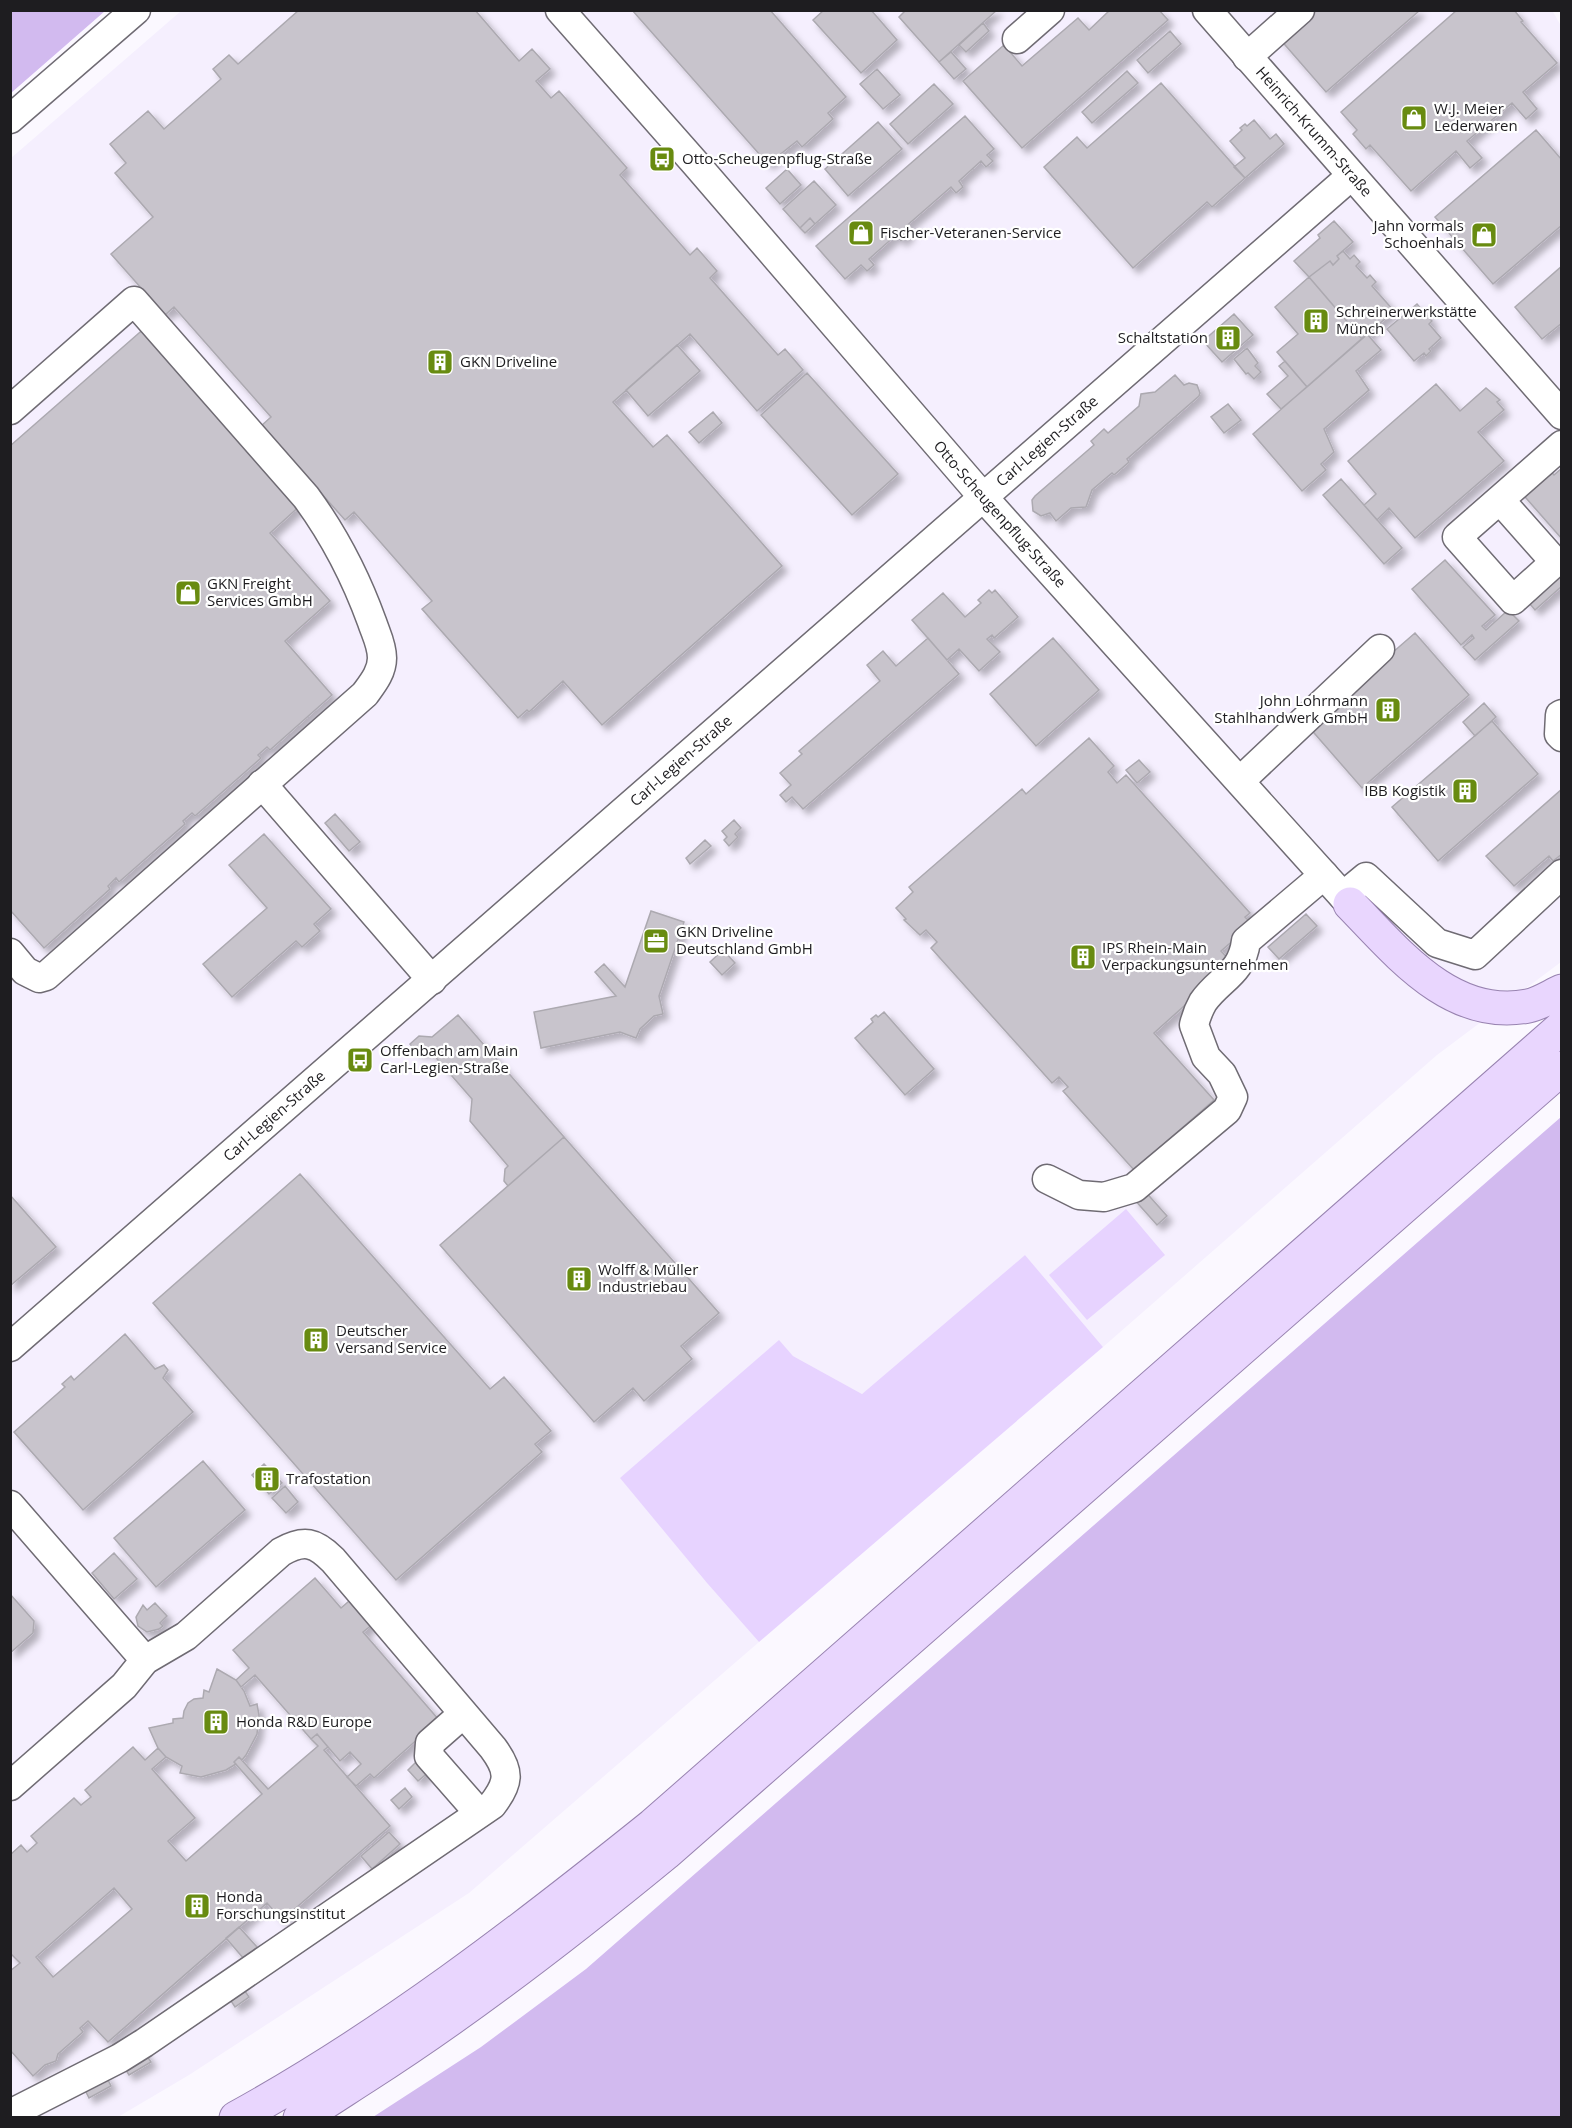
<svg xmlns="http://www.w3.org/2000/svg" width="1572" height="2128" viewBox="0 0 1572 2128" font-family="'Open Sans',sans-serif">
  <defs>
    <filter id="shadow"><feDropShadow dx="5.5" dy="5.5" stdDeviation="3" flood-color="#0004"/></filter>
  </defs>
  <rect width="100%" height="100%" fill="#fbf8ff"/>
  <path fill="#f5effe" d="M 1552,10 L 1561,26 L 1561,962 L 1437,1055 L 1103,1347 L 1025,1255 L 862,1394 L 793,1356 L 779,1341 L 621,1478 L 707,1583 L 759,1642 L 469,1893 L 189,2075 L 118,2117 L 11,2117 L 10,159 L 181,11 Z"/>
  <path fill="#e7d3ff" d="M 1126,1209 L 1165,1255 L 1087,1320 L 1049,1275 Z
    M 1025,1255 L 1103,1347 L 759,1642 L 707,1583 L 620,1478 L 779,1340 L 793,1356 L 862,1394 Z"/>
  <path fill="#d2baef" d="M 11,10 L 105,10 L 105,11 L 11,93 Z
    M 1561,1117 L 1561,2117 L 373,2117 L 481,2047 L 586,1969 Z"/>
  <path fill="#c8c4cc" stroke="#aca9b0" stroke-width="1.5" fill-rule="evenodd" filter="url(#shadow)" d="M 299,10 L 475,10 L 519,61 L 532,49 L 550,69 L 536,81 L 551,98 L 559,91 L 627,168 L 620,175 L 690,255 L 697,248 L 717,271 L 710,278 L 778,355 L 785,349 L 803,370 L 757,411 L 690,334 L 613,402 L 653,447 L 667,435 L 782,566 L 602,725 L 563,681 L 529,712 L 527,710 L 518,718 L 422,609 L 432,601 L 354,512 L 345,520 L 261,426 L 271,417 L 174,307 L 165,315 L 111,254 L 153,217 L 115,173 L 126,163 L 110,144 L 148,111 L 164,129 L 221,79 L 213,69 L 229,55 L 238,64 Z
    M 632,10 L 770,10 L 846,97 L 828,113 L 833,119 L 802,147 L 797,141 L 768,164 Z
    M 824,10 L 871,10 L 897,40 L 861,73 L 813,20 Z
    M 906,10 L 997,10 L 939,62 L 899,17 Z
    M 1110,10 L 1159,10 L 1168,20 L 1022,148 L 963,81 L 1004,45 L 1022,66 L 1078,18 L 1089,30 Z
    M 1310,10 L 1418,10 L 1419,11 L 1326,92 L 1279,38 Z
    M 1457,10 L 1514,10 L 1523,21 L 1521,22 L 1557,63 L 1523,92 L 1537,109 L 1526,119 L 1512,103 L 1467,141 L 1482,158 L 1470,168 L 1456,151 L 1411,191 L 1370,145 L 1366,149 L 1353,134 L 1357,130 L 1341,112 Z
    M 983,23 L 989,31 L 966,52 L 959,45 Z
    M 1170,31 L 1181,44 L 1148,73 L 1137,60 Z
    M 951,52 L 966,69 L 954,79 L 939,62 Z
    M 877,69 L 900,95 L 883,109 L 860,84 Z
    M 1127,71 L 1138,83 L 1092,123 L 1082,112 Z
    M 1161,83 L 1245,178 L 1212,207 L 1207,202 L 1133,268 L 1044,167 L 1077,137 L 1087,148 Z
    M 934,84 L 953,104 L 908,144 L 890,124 Z
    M 965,116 L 994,149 L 987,155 L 993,161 L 986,167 L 981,161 L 959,181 L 963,187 L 956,193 L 951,187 L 904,228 L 909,234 L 901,241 L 896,235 L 869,259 L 874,265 L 867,271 L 861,265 L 845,279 L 816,246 Z
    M 1254,120 L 1270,139 L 1276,134 L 1284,144 L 1245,178 L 1234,167 L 1245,158 L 1230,141 L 1242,130 L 1240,128 L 1245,124 L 1247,126 Z
    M 878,122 L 902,149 L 848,196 L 825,169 Z
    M 1536,130 L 1562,160 L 1562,225 L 1493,284 L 1435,217 Z
    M 787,169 L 801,185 L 780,204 L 766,188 Z
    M 814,181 L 836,205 L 815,224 L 810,218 L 800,228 L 783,209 Z
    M 810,218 L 815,224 L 805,233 L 800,228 Z
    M 1334,221 L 1353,242 L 1337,256 L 1339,259 L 1333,265 L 1330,261 L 1309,277 L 1294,261 L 1320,238 L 1318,235 Z
    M 1343,251 L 1350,259 L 1354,255 L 1360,262 L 1356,266 L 1367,278 L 1370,275 L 1376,282 L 1372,286 L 1394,311 L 1362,339 L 1309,277 L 1330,261 L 1333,265 L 1339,259 L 1337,256 Z
    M 1562,266 L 1562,323 L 1542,339 L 1515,307 Z
    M 1309,277 L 1362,339 L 1307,387 L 1277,352 L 1298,334 L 1275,307 Z
    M 1417,304 L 1432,321 L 1429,324 L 1441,338 L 1429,349 L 1431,351 L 1426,356 L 1424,353 L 1414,361 L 1387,329 Z
    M 1234,314 L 1253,335 L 1222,362 L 1203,341 Z
    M 147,326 L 303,503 L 270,533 L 330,601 L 285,641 L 332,695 L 270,750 L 267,747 L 258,755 L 261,758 L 195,816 L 192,813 L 183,821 L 185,824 L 119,882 L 116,878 L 108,886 L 110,889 L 44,948 L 10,910 L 10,446 Z
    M 1367,334 L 1381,350 L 1356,371 L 1369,390 L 1324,429 L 1334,452 L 1321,464 L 1326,470 L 1302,491 L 1253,434 Z
    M 677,345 L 700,371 L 648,416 L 626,390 Z
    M 1247,348 L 1258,363 L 1255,366 L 1261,372 L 1254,379 L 1248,373 L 1246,374 L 1234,359 Z
    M 1285,361 L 1307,387 L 1281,409 L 1267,394 L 1288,376 L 1279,366 Z
    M 807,373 L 898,474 L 852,515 L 761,415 Z
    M 1175,375 L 1184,385 L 1189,383 L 1197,385 L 1200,393 L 1199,396 L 1127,459 L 1129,462 L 1114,475 L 1112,473 L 1092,490 L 1086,507 L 1071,508 L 1056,521 L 1050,513 L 1041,516 L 1033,511 L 1032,500 L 1035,496 L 1094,445 L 1091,441 L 1104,429 L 1108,433 L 1139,406 L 1141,394 L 1155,392 Z
    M 1436,384 L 1460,411 L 1486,388 L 1500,400 L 1497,402 L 1504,410 L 1478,432 L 1504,461 L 1415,538 L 1389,508 L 1377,520 L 1364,505 L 1376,494 L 1348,461 Z
    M 1228,404 L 1241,420 L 1224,433 L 1211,417 Z
    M 713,412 L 722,423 L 699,443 L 689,432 Z
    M 1547,467 L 1554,475 L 1562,468 L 1562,539 L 1519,490 Z
    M 1341,479 L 1402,548 L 1384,564 L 1323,495 Z
    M 1445,560 L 1495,615 L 1482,626 L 1486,630 L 1508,610 L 1519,621 L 1475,660 L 1463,647 L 1474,638 L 1472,635 L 1461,645 L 1412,589 Z
    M 1562,563 L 1562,586 L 1535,610 L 1524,597 Z
    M 989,590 L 992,593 L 995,590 L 1018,617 L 994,638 L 992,635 L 987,639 L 1000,652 L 979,671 L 959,649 L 947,660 L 912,620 L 943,593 L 965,617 L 981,603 L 978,600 Z
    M 1415,633 L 1469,695 L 1362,788 L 1308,726 Z
    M 928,638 L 959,674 L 803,809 L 792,797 L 786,802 L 780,795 L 791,785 L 780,773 L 802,754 L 799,751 L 880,681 L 867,665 L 883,651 L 896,666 Z
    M 1053,638 L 1099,690 L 1036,746 L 990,694 Z
    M 1484,703 L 1496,717 L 1475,736 L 1463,722 Z
    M 1492,721 L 1538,774 L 1438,861 L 1392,807 Z
    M 1089,738 L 1114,766 L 1108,772 L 1117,783 L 1126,775 L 1250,913 L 1245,917 L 1252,924 L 1221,951 L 1232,963 L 1154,1033 L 1214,1100 L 1134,1170 L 1063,1091 L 1068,1087 L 1059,1077 L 1052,1083 L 931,948 L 937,942 L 926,930 L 920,935 L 904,920 L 906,919 L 896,908 L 913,892 L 909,887 L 1022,789 L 1026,794 Z
    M 1139,760 L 1150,772 L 1137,783 L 1126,770 Z
    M 1562,789 L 1562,854 L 1553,861 L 1549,856 L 1514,886 L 1486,856 Z
    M 335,814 L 360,842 L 349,851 L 325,823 Z
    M 734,820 L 741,828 L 735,834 L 738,837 L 729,846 L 724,840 L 727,837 L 722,831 Z
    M 264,834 L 331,909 L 314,924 L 320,931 L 302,947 L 296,941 L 232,997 L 203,964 L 267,908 L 229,865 Z
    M 705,840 L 711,846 L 690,864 L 686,858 Z
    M 651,911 L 684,922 L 659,996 L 663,1014 L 654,1016 L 640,1029 L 636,1038 L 620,1032 L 541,1048 L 534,1012 L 616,996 L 595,972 L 604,964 L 625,987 Z
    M 1306,914 L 1317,926 L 1279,959 L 1268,947 Z
    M 723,950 L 735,963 L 722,975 L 710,962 Z
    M 884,1012 L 934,1069 L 905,1095 L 855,1038 L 873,1022 L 871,1019 L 876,1015 L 878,1017 Z
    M 458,1015 L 564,1137 L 508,1186 L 504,1181 L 505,1169 L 508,1166 L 470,1121 L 472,1099 L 431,1052 L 417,1052 L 410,1044 L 419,1036 L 432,1037 Z
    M 564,1137 L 719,1313 L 681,1346 L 692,1359 L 644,1401 L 633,1388 L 594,1422 L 440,1245 Z
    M 300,1174 L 490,1389 L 504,1377 L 551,1431 L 535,1444 L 542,1452 L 396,1580 L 153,1303 Z
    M 1143,1189 L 1167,1216 L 1157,1225 L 1133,1198 Z
    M 10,1195 L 56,1247 L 10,1286 Z
    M 125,1334 L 155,1369 L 164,1365 L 168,1370 L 163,1378 L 193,1412 L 83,1510 L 14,1432 L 65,1387 L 62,1384 L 71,1376 L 74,1380 Z
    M 203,1461 L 245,1510 L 156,1587 L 114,1538 Z
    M 264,1464 L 282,1483 L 269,1494 L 252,1475 Z
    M 285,1486 L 298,1502 L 286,1513 L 272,1498 Z
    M 114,1553 L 137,1579 L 114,1599 L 92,1573 Z
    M 315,1578 L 341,1608 L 356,1595 L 378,1620 L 363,1632 L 439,1720 L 374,1778 L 370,1774 L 356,1786 L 347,1777 L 361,1764 L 350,1752 L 340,1761 L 317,1734 L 311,1739 L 255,1675 L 241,1687 L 236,1680 L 249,1668 L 233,1650 Z
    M 10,1594 L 34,1621 L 33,1633 L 10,1653 Z
    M 155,1603 L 167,1616 L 160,1623 L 163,1626 L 159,1629 L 147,1632 L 138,1626 L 136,1617 L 143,1605 L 147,1610 Z
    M 217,1669 L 236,1680 L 244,1691 L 250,1706 L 257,1704 L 259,1715 L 257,1734 L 246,1755 L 242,1760 L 239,1757 L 234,1762 L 236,1764 L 226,1770 L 201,1777 L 180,1773 L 182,1766 L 166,1757 L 158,1748 L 149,1728 L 173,1723 L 173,1719 L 183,1718 L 184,1711 L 188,1703 L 194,1699 L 203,1698 L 204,1690 L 209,1692 Z
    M 317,1734 L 328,1747 L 324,1750 L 390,1826 L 282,1920 L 267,1903 L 108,2042 L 88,2021 L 80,2028 L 83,2032 L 58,2054 L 56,2061 L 45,2065 L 33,2076 L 10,2050 L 10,1971 L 20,1963 L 10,1953 L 10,1855 L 21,1845 L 27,1852 L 37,1843 L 31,1836 L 74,1798 L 81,1805 L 91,1797 L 85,1790 L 133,1747 L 145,1760 L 158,1748 L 166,1757 L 152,1769 L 195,1818 L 168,1841 L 186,1861 L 262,1794 L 234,1762 L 239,1757 L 268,1789 L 318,1746 L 311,1739 ZM 114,1888 L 132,1909 L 53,1977 L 36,1957 Z
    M 419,1759 L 430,1771 L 418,1781 L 408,1770 Z
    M 405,1788 L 412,1797 L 399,1809 L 391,1800 Z
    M 389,1832 L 400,1844 L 372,1869 L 361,1856 Z
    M 239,1927 L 257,1947 L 244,1959 L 226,1938 Z
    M 241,1985 L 249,1997 L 235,2007 L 227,1995 Z
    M 143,2050 L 151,2062 L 129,2075 L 122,2064 Z
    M 105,2074 L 111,2086 L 89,2098 L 83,2086 Z"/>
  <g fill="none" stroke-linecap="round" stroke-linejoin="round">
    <defs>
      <g id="minor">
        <path id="s1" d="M 560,10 L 695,163 L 983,497 L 1350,904"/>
        <path id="s2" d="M 1207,10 L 1562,415"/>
        <path d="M 1017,39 L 1050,10"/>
        <path d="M 1247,57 L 1300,10"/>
        <path d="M 10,119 L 136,10"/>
        <path d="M 10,410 L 134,301 L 306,497 C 334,535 356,578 372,622 C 376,634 382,645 382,658 C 382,672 373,683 365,694 L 46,976 L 39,978 L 25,971 L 10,953"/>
        <path d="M 1500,500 L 1555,562 L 1513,600 L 1457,537 L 1562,445"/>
        <path d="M 1562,714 L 1560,715 L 1559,734 L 1562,737"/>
        <path d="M 1240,781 L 1380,649"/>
        <path d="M 262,784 L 432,980"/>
        <path d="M 1343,896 L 1366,877 L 1437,943 L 1475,955 L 1562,874"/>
        <path d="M 1047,1179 L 1079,1195 L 1104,1197 L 1134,1188 L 1227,1110 L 1233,1097 L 1222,1074 L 1206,1057 L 1194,1025 C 1196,1017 1199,1009 1203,1002 C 1220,978 1242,974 1246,941 L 1324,875"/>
        <path id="s3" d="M 10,1347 L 1351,176"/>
        <path d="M 10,1505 L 145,1660"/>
        <path d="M 463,1714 L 430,1743 L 429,1756 L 479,1813"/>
        <path d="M 10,1786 L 124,1686 L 145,1660 L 186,1636 L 281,1552 C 304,1539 315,1542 333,1560 L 493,1748 C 510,1771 510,1782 492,1805 L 144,2043 L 120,2058 L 10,2114"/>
      </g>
      <path id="major" d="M 1350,904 C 1397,952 1451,1021 1528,1006 C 1539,1004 1551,996 1562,991
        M 236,2118 C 385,2036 521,1931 653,1825 L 1562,1027
        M 300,2118 C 322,2105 344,2090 366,2076 C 471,2009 570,1932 666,1853 L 1562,1068"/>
    </defs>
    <use href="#minor" stroke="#6f6b73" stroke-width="31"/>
    <use href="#major" stroke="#9883b0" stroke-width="35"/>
    <use href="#minor" stroke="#fff" stroke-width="28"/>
    <use href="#major" stroke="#e9d6fe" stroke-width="33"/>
  </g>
  <defs>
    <symbol id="shop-square" viewBox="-11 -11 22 22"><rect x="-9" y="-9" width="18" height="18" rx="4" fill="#688b10" stroke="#fff"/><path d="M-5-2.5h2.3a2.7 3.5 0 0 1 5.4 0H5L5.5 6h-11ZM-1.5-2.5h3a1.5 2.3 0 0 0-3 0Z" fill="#fff"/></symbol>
    <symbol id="bus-square" viewBox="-11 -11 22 22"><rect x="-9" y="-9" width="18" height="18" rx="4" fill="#688b10" stroke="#fff"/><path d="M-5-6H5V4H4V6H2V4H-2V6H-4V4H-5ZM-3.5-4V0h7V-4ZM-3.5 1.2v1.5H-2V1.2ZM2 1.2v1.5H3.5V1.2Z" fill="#fff"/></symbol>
    <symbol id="building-square" viewBox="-11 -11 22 22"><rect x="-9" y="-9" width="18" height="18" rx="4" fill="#688b10" stroke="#fff"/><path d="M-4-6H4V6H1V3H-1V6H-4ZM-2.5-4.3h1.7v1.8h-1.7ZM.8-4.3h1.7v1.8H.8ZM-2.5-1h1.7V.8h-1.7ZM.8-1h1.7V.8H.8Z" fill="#fff"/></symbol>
    <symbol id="office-square" viewBox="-11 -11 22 22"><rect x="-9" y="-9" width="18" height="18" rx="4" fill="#688b10" stroke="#fff"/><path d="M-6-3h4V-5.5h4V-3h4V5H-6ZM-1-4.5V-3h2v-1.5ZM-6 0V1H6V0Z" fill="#fff"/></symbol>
  </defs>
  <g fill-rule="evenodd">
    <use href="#shop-square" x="1399" y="103" width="30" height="30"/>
    <use href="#bus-square" x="647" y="144" width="30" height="30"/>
    <use href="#shop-square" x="846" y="218" width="30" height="30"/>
    <use href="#shop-square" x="1469" y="220" width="30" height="30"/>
    <use href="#building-square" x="1301" y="306" width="30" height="30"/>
    <use href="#building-square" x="1213" y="323" width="30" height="30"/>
    <use href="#building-square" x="425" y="347" width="30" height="30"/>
    <use href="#shop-square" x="173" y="578" width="30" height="30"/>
    <use href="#building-square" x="1373" y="695" width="30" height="30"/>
    <use href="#building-square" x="1450" y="776" width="30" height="30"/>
    <use href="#office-square" x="641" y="926" width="30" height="30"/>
    <use href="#building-square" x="1068" y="942" width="30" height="30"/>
    <use href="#bus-square" x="345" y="1045" width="30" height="30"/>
    <use href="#building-square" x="564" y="1264" width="30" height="30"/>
    <use href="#building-square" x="301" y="1325" width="30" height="30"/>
    <use href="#building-square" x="252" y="1464" width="30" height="30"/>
    <use href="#building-square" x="201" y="1707" width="30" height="30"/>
    <use href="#building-square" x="182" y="1891" width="30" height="30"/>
  </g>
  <g text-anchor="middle" stroke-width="4.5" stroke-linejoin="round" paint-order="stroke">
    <g font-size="15" fill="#1e1d20" stroke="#fff" text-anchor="start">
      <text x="1434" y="114">W.J. Meier<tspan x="1434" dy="17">Lederwaren</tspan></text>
      <text x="682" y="164">Otto-Scheugenpflug-Straße</text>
      <text x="1464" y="231" text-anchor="end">Jahn vormals<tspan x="1464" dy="17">Schoenhals</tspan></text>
      <text x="880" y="238">Fischer-Veteranen-Service</text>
      <text x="1336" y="317">Schreinerwerkstätte<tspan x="1336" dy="17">Münch</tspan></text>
      <text x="1208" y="343" text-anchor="end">Schaltstation</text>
      <text x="460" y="367">GKN Driveline</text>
      <text x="207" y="589">GKN Freight<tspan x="207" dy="17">Services GmbH</tspan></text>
      <text x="1368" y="706" text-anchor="end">John Lohrmann<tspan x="1368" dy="17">Stahlhandwerk GmbH</tspan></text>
      <text x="1446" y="796" text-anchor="end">IBB Kogistik</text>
      <text x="676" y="937">GKN Driveline<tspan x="676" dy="17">Deutschland GmbH</tspan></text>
      <text x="1102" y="953">IPS Rhein-Main<tspan x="1102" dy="17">Verpackungsunternehmen</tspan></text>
      <text x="380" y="1056">Offenbach am Main<tspan x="380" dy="17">Carl-Legien-Straße</tspan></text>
      <text x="598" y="1275">Wolff &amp; Müller<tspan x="598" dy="17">Industriebau</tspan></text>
      <text x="336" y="1336">Deutscher<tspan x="336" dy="17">Versand Service</tspan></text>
      <text x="286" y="1484">Trafostation</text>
      <text x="236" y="1727">Honda R&amp;D Europe</text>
      <text x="216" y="1902">Honda<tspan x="216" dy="17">Forschungsinstitut</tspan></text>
    </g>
    <g font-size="15" fill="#1e1d20" stroke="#fff">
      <text dy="5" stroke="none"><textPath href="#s2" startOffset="162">Heinrich-Krumm-Straße</textPath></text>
      <text dy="5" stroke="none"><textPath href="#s3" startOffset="1377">Carl-Legien-Straße</textPath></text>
      <text dy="5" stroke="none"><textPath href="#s1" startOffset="669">Otto-Scheugenpflug-Straße</textPath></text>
      <text dy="5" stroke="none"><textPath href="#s3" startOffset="891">Carl-Legien-Straße</textPath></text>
      <text dy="5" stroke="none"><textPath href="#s3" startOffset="351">Carl-Legien-Straße</textPath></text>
    </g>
  </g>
  <rect width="1572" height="2128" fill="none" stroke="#1e1d20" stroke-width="24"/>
</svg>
